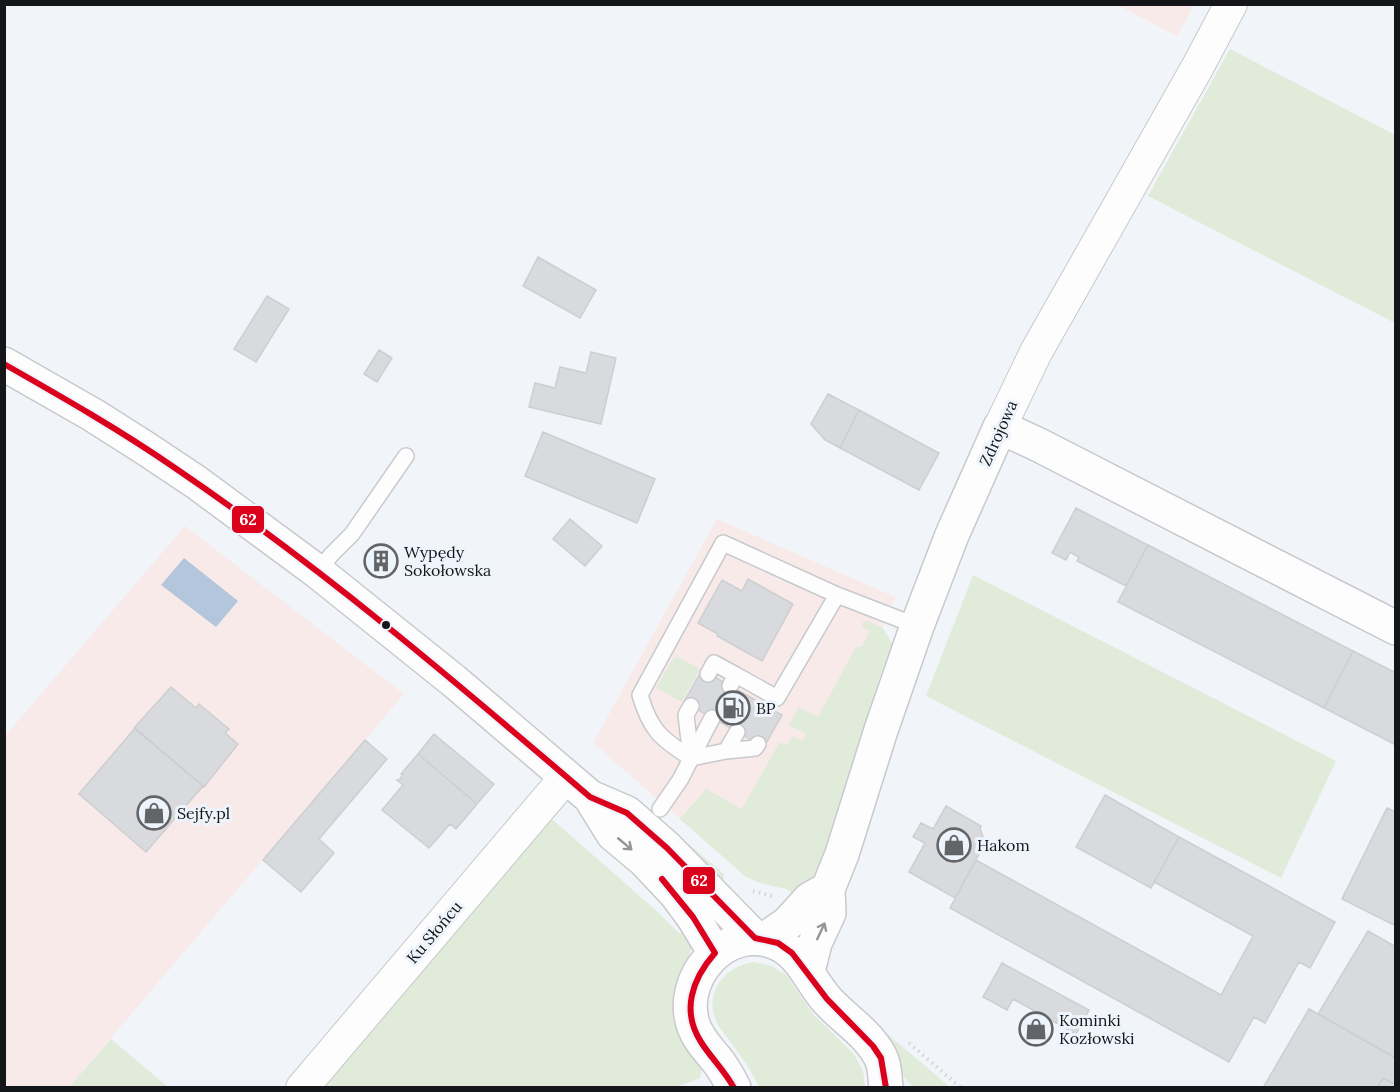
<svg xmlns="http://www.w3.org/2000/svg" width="1400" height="1092" viewBox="0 0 1400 1092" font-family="Lora,serif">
  <rect width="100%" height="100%" fill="#f1f4f8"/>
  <path fill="#f8eae9" d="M 1117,5 L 1194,5 L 1177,36 Z
    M 717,519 L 895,597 L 867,668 L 737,868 L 593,743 Z
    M 185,526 L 404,694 L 69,1087 L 5,1088 L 5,736 Z"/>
  <path fill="#e0ebda" d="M 1230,49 L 1395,135 L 1395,323 L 1148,196 Z
    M 973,575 L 1336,761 L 1281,878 L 926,696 Z
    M 868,621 L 883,628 L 893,645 L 882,670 L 823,854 L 812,880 L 799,898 L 786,889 L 760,883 L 746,877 L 680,819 L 706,789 L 742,809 L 779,743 L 787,744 L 792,736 L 803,741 L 806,734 L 789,725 L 799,707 L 818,717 L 856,647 L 862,646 L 870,631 L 861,626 L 863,622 Z
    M 677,657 L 699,668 L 698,673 L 682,702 L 656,688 L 672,660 Z
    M 545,813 L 660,914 L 679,933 L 689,931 L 691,950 L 674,989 L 674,1015 L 685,1043 L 702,1070 L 700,1078 L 674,1088 L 312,1088 Z
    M 679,836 L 724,874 L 723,882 L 718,887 L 680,839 Z
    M 754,962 L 772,966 L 786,975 L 814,1015 L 854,1054 L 863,1071 L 865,1087 L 759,1087 L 746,1063 L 718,1025 C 702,996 723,966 754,962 Z
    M 885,1032 L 950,1087 L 914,1087 C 898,1075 891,1053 883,1035 Z
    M 111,1039 L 168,1087 L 69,1087 Z"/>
  <path fill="#b3c6dc" d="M 184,558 L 238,601 L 216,627 L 161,585 Z"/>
  <path fill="#d9dadd" stroke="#cdced1" stroke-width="1.5" d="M 538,257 L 596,290 L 580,318 L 523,286 Z
    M 267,296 L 289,309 L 256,362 L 234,349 Z
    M 379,350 L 392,358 L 377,382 L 364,374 Z
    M 591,352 L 616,358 L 601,424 L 529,407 L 535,383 L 555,388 L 560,367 L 586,373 Z
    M 828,394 L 859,410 L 840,448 L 825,440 L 811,424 Z
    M 859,410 L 939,453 L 919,490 L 840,448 Z
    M 543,432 L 655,479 L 637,523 L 525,476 Z
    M 1076,508 L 1148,545 L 1126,586 L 1077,561 L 1079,557 L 1070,552 L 1066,560 L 1052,553 Z
    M 570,519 L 602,546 L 585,566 L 553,539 Z
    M 1148,545 L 1353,651 L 1324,708 L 1118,602 Z
    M 379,555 L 389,562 L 384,568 L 374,560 Z
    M 748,579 L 793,604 L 762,661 L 717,636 L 718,634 L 698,623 L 722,580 L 742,591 Z
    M 1353,651 L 1396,673 L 1396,745 L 1324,708 Z
    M 702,670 L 782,715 L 764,747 L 684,702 Z
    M 171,687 L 196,708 L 199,704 L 229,729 L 225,733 L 238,744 L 204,787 L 134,728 Z
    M 135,728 L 203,786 L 146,852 L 79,794 Z
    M 434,734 L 494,784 L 477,804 L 418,754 Z
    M 365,740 L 387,759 L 319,839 L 334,853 L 301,892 L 263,860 Z
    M 418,754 L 477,804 L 456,829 L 450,824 L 429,848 L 382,810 L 403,785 L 397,780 L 399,780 L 403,775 L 401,774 Z
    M 1105,795 L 1179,837 L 1151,888 L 1076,847 Z
    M 946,806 L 981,826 L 980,828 L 985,843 L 955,898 L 909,872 L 925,843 L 913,837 L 921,823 L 933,829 Z
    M 1387,808 L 1396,812 L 1396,926 L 1342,899 Z
    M 1179,837 L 1335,922 L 1310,968 L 1299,962 L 1265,1023 L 1254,1017 L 1229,1062 L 950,908 L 976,860 L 1221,995 L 1253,936 L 1154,882 Z
    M 1368,931 L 1396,947 L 1395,1058 L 1318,1014 Z
    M 1002,963 L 1089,1010 L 1076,1034 L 1013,999 L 1007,1010 L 983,997 Z
    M 1309,1009 L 1396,1058 L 1396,1085 L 1383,1078 L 1377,1088 L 1267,1088 L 1264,1086 Z
    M 1383,1078 L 1396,1085 L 1396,1088 L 1377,1088 Z"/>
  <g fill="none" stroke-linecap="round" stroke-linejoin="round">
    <defs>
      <path id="lane" d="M 318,572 L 331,555 L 352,534 L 406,456
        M 708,674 L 714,663 L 736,675
        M 730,686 L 736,675 L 777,698 L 837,595 L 917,626
        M 691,706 L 686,715 L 691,758 L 726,751 L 737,732
        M 726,751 L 755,748 L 758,744
        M 691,758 C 661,739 650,730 640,695 L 723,543 L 837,595
        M 660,809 L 680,780 L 712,718"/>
      <path id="street" d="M 1000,427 L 1036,352 L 1197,68 L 1231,4
        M 302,1088 L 566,777"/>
      <path id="secondary" d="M 4,364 L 93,415 L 145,448 L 196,482 L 318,572 L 454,681 L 590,797 L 627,813 L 667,848 L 755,938
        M 590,797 L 613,834 L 644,860 L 676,894 L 693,917 L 715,953
        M 765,939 L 788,923 L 810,899 L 828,889
        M 808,972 L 815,943 L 829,913 L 828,889 L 842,854 L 881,730 L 917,626 L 952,535 L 1000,427 L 1037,444 L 1396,628
        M 734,1088 C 729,1078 724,1069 717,1060 C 708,1049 699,1040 694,1027 C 676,979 726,922 776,943 C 801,953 810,981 827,1000 C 844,1019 868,1033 880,1056 C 885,1065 885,1078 886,1088"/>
    </defs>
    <use href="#lane" stroke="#c7c9cc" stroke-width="18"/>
    <use href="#street" stroke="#c7c9cc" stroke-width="34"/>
    <use href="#secondary" stroke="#c7c9cc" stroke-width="36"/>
    <path stroke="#d3d4d5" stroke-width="4" stroke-dasharray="1.5 4.5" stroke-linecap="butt" d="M 753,891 L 772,896
      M 909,1043 L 961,1088"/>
    <use href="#lane" stroke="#fdfdfe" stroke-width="15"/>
    <use href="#street" stroke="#fdfdfe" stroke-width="32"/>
    <use href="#secondary" stroke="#fdfdfe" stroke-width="33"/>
    <defs>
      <path id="bus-1" d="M 4,364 C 62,397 120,430 175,468 C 321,567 456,682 590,797 L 627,813 L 667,848 L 755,938 L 778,943 L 792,953 L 827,999 L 873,1046 L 881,1058 L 886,1088
        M 662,879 L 693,917 L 715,953 C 692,979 681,1011 701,1042 C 711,1058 725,1071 734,1088"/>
    </defs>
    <use href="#bus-1" stroke="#eef4fb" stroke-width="10"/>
    <use href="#bus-1" stroke="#db011c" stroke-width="6"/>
  </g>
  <defs><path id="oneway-shaft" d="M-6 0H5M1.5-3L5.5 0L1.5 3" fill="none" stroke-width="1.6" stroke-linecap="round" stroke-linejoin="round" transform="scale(1.5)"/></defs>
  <g stroke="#959597">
    <use href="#oneway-shaft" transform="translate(625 844) rotate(40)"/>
    <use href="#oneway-shaft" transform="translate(821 931) rotate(-65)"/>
  </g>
  <defs>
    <symbol id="building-ring" viewBox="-11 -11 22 22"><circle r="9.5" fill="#eef4fb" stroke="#626467" stroke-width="1.5"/><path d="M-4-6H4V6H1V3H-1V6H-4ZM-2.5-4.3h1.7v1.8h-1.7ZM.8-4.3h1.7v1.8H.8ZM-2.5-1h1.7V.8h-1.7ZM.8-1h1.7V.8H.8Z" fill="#626467"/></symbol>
    <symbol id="fuel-ring" viewBox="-11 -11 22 22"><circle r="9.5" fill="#eef4fb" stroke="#626467" stroke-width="1.5"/><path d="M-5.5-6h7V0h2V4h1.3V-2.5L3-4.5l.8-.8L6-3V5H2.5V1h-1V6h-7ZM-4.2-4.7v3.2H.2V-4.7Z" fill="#626467"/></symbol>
    <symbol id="shop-ring" viewBox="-11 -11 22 22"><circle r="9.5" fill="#eef4fb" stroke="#626467" stroke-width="1.5"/><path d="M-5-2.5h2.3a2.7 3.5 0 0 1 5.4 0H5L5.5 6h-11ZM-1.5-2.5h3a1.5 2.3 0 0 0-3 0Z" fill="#626467"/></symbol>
  </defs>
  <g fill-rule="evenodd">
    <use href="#building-ring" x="362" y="542" width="38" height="38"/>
    <use href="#fuel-ring" x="714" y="689" width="38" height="38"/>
    <use href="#shop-ring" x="135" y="794" width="38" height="38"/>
    <use href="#shop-ring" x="935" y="826" width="38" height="38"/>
    <use href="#shop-ring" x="1017" y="1010" width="38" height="38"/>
  </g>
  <circle fill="#151619" stroke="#eef4fb" stroke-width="2" cx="386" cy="625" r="5"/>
  <g text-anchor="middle" stroke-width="6" stroke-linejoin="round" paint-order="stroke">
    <g font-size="16" fill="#151619" stroke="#eef4fb">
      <text transform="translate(998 433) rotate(-66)" y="6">Zdrojowa</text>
      <text transform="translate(434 932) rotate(-50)" y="6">Ku Słońcu</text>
    </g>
    <g font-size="16" fill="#151619" stroke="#eef4fb" text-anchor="start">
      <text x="404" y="558">Wypędy<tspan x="404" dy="18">Sokołowska</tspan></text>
      <text x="756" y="714">BP</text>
      <text x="177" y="819">Sejfy.pl</text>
      <text x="977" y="851">Hakom</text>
      <text x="1059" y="1026">Kominki<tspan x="1059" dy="18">Kozłowski</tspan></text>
    </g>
  </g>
  <g stroke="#eef4fb" stroke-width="2">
    <rect x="231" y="505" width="34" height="29" rx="6" fill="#db011c"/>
    <rect x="682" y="866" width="34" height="29" rx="6" fill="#db011c"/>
  </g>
  <g font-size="16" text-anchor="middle" font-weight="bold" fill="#fff">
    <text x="248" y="525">62</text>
    <text x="699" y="886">62</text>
  </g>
  <rect width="1400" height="1092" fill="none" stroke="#151619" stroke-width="12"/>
</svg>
